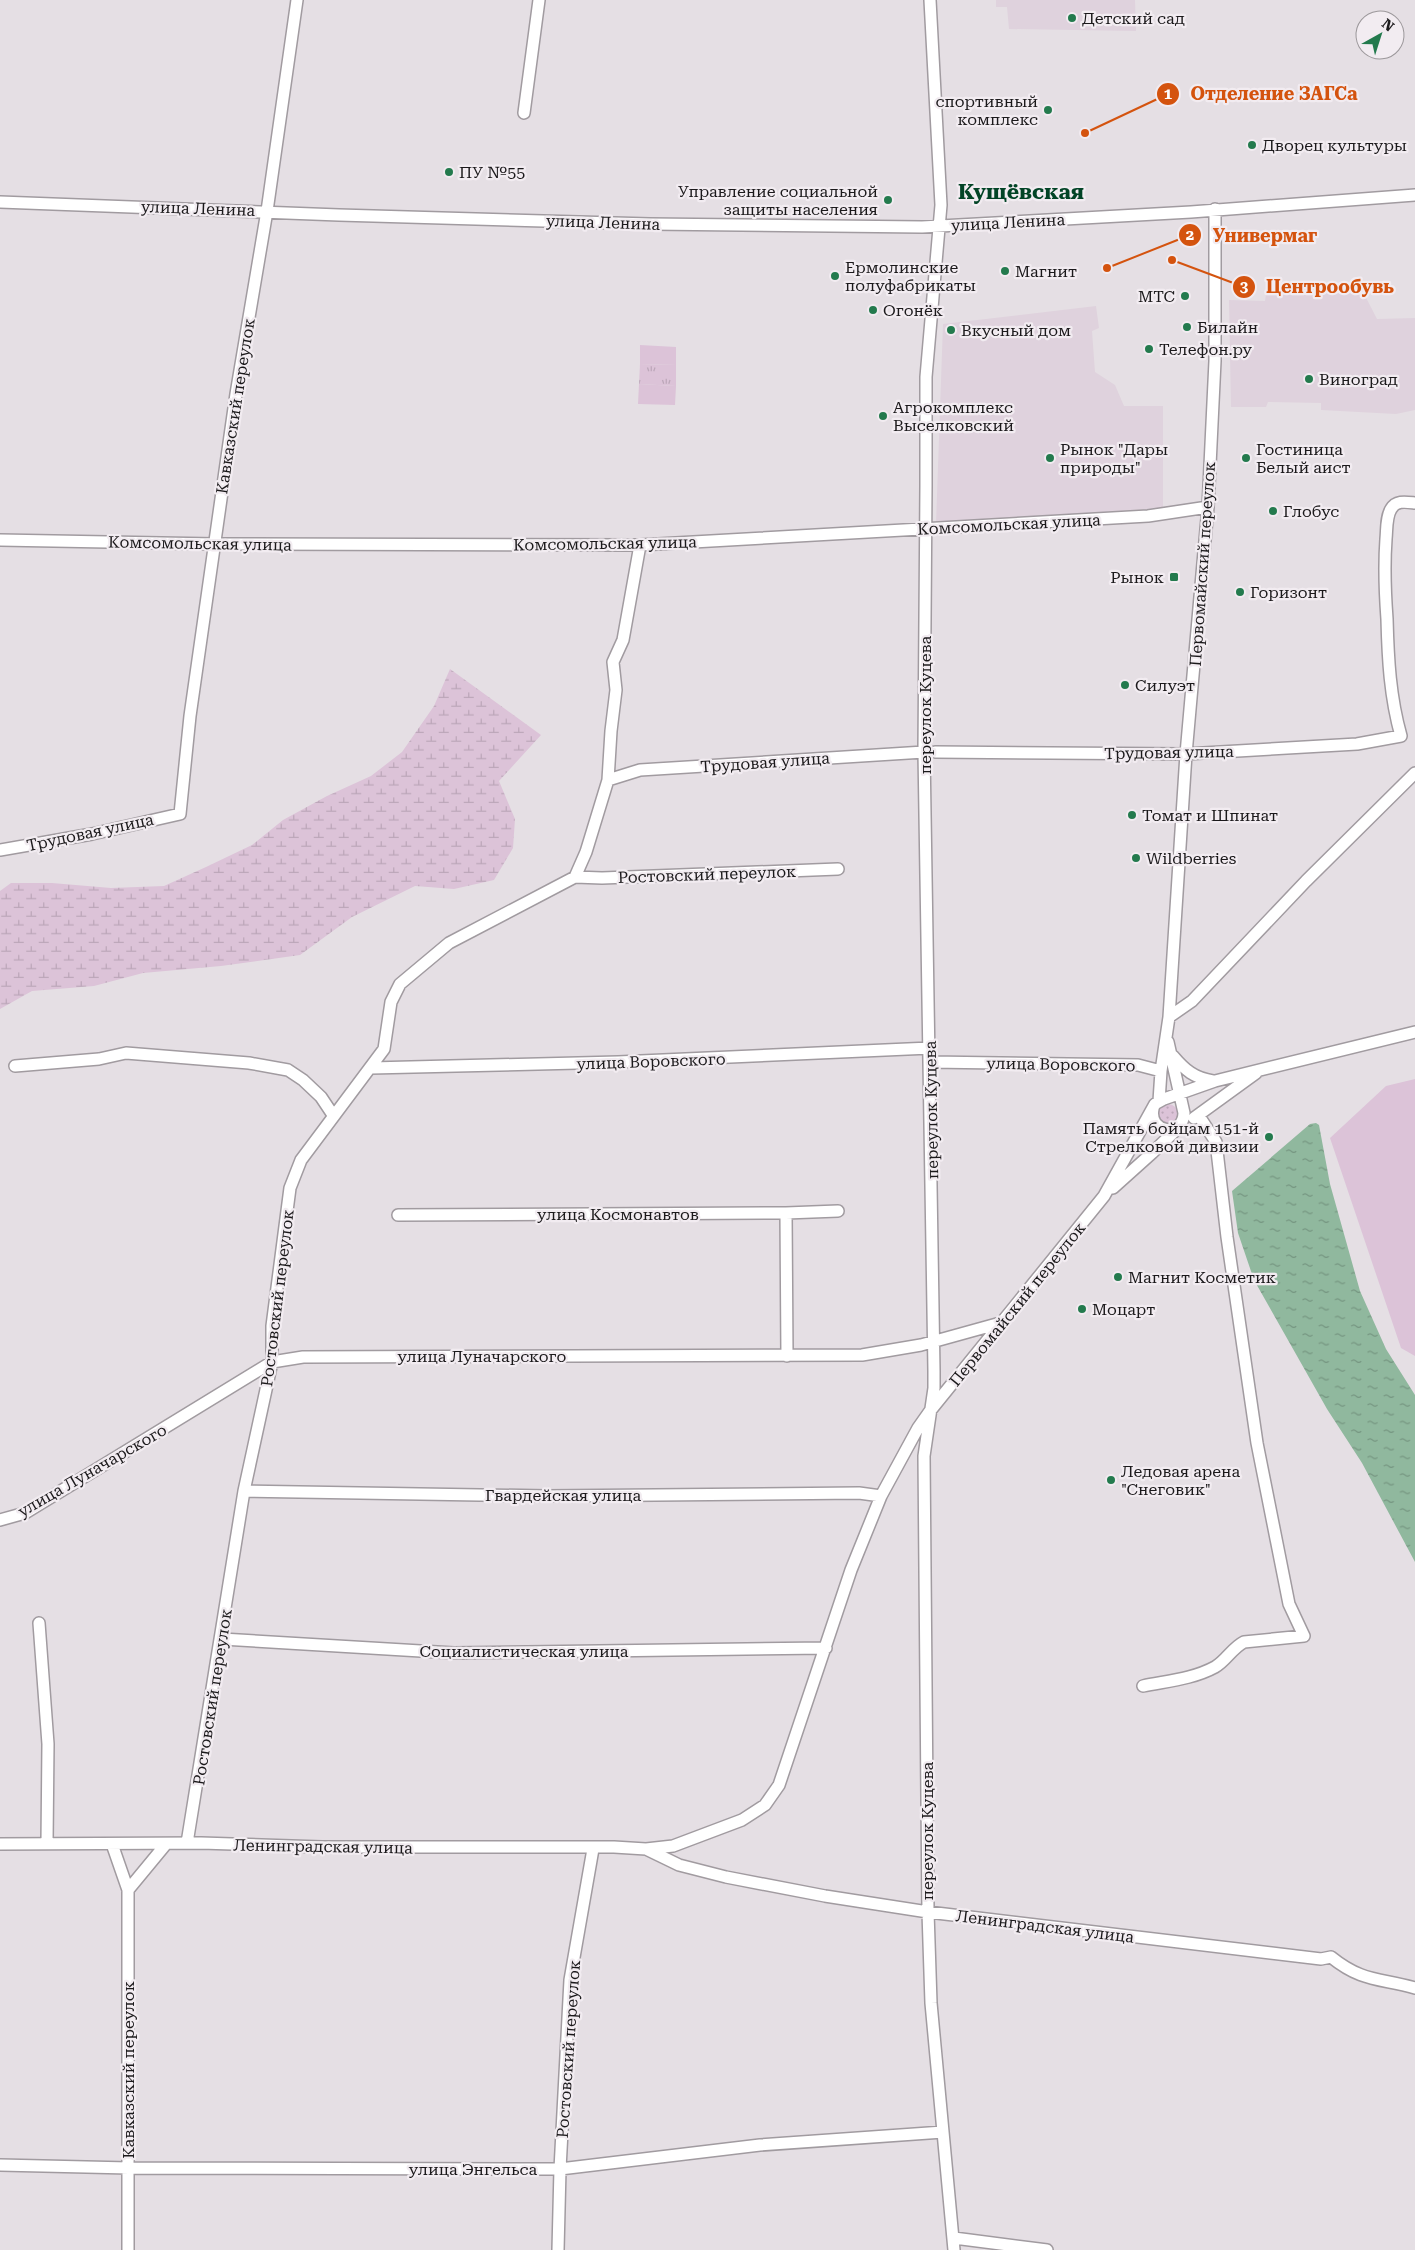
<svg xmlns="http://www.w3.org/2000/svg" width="1415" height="2250" viewBox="0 0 1415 2250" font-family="'Roboto Serif',serif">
  <defs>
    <pattern id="grass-dots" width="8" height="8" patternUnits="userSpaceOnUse" patternTransform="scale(1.25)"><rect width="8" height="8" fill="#dcc3d8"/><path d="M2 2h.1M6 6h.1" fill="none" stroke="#bca7b9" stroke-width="1.8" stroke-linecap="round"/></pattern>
    <pattern id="wetland-marsh" width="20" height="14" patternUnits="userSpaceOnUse" patternTransform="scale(1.25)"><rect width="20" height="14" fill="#dcc3d8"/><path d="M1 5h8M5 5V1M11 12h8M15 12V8" fill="none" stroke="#bca7b9"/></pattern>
    <pattern id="park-tufts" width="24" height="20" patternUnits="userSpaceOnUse" patternTransform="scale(1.25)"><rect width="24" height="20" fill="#dcc3d8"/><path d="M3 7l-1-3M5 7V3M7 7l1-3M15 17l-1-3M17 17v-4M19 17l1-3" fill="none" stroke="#bca7b9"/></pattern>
    <pattern id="water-ripples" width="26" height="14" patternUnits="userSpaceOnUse" patternTransform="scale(1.25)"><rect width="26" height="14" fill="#90b89e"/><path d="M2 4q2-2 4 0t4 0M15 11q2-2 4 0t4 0" fill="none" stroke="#759580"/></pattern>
  </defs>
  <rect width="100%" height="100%" fill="#e5dfe4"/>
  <path fill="#dfd2dd" d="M 996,0 L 1135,0 L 1136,31 L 1009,29 L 1007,7 L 996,7 Z
    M 1358,282 L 1377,319 L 1415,318 L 1415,410 L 1396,414 L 1321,410 L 1321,403 L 1268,402 L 1266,407 L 1231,407 L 1229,300 L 1265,301 L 1267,288 Z
    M 1096,306 L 1099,328 L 1092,331 L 1095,372 L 1115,385 L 1124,406 L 1163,406 L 1163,510 L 936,524 L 943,324 Z"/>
  <path fill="url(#grass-dots)" d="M1158 1114a10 10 0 1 1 20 0a10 10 0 1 1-20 0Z"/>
  <path fill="url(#wetland-marsh)" d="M 450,669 L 541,735 L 499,781 L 515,819 L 513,848 L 494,880 L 454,889 L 415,886 L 352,917 L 300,955 L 221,966 L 143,973 L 94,986 L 32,991 L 0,1009 L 0,891 L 11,883 L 52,883 L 111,888 L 164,886 L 206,867 L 252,845 L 283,820 L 327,796 L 371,776 L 402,752 L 434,706 Z"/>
  <path fill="url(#park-tufts)" d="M 640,364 L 676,365 L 676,386 L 639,384 Z"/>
  <path fill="#dcc3d8" d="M 640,345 L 676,347 L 676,365 L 640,364 Z
    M 639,384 L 676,386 L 675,405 L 638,404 Z
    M 1415,1079 L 1415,1356 L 1401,1348 L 1330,1138 L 1386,1086 Z"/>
  <path fill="url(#water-ripples)" d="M 1316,1123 L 1319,1125 L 1330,1184 L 1360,1291 L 1386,1349 L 1415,1395 L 1415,1562 L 1362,1463 L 1327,1409 L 1254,1280 L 1238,1233 L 1232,1191 L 1310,1124 Z"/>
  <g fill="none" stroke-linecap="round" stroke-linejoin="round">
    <defs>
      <path id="minor" d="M 930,0 L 941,205 L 926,377 L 926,486 L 924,752 L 934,1371 L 934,1388 L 924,1456 L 928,1912 L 931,2003 L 954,2250
        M 524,113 L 539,0
        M 0,202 L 339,215 L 650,224 L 922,227 L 1191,212 L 1415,195
        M 0,540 L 215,544 L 640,545 L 1148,516 L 1208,507
        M 935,752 L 1186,754 L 1357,744 L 1401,736 C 1390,697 1388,659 1387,619 C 1385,592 1384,566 1386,539 C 1387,529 1386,517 1391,509 C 1396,500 1406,502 1415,503
        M 608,780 L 640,770 L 924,752
        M 0,850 L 92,834 L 180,814 L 190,716 L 236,394 L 267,211 L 297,0
        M 575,877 L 602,878 L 838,869
        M 1169,1017 L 1192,1001 L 1306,881 L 1415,773
        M 1173,1056 C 1185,1070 1194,1078 1213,1081
        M 930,1062 L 1138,1065 L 1161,1071
        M 15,1066 L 99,1059 L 126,1053 L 249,1063 L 288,1070 L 303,1080 L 321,1097 L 333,1115
        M 371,1068 L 618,1062 L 930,1048
        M 1159,1101 L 1161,1071 L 1169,1017 L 1186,754 L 1208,507 L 1215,361 L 1215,209
        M 1153,1109 C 1148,1133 1183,1138 1184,1113 L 1168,1042
        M 1194,1118 L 1256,1073
        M 1113,1188 L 1152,1153 L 1178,1128
        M 786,1213 L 787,1356
        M 398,1215 L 786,1213 L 838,1211
        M 244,1491 L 547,1496 L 859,1493 L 881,1496
        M 0,1520 L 25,1513 L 272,1362 L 303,1357 L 862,1355 L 921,1345 L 1004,1322
        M 39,1623 L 48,1744 L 47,1843
        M 222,1639 L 454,1653 L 826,1648
        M 1143,1686 C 1167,1681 1193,1679 1215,1667 C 1226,1661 1232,1648 1244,1642 L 1304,1636 L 1289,1604 L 1257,1443 L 1227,1237 L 1216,1142 L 1199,1116
        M 187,1843 L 244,1491 L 272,1362 L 272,1326 L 290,1188 L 301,1160 L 384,1049 L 391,1002 L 400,984 L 449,943 L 575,877 L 586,852 L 608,780 L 611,731 L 616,690 L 613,662 L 623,640 L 640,545
        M 0,1844 L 201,1843 L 322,1847 L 614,1847 L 646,1849 L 673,1846 L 742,1820 L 765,1805 L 779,1785 L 851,1570 L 881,1496 L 918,1428 L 930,1411 L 1104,1196 L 1155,1104 L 1164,1099 L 1215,1081 L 1415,1032
        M 112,1844 L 128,1890 L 128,2250
        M 646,1849 L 679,1865 L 726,1877 L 825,1896 L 928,1912 L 1321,1959 L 1331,1957 C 1362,1982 1379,1978 1415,1988
        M 128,1890 L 166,1844
        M 0,2165 L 129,2168 L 560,2169 L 760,2145 L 943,2132
        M 954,2238 L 1047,2250
        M 558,2250 L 560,2169 L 570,1980 L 593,1849"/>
    </defs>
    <use href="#minor" stroke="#a19ba0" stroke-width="14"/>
    <use href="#minor" stroke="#fff" stroke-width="11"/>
  </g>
  <g fill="#237a4d" stroke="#f2ecf1" stroke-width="2">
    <circle cx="1072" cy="18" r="5"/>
    <circle cx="1048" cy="110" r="5"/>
    <circle cx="1252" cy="145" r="5"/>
    <circle cx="449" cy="172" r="5"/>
    <circle cx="888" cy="200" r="5"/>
    <circle cx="1005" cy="271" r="5"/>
    <circle cx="835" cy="276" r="5"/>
    <circle cx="1185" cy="296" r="5"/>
    <circle cx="873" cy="310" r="5"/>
    <circle cx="1187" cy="327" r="5"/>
    <circle cx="951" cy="330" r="5"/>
    <circle cx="1149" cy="349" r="5"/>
    <circle cx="1309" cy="379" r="5"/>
    <circle cx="883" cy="416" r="5"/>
    <circle cx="1050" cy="458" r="5"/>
    <circle cx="1246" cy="458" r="5"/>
    <circle cx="1273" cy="511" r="5"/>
    <rect x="1169" y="572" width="10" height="10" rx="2.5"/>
    <circle cx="1240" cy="592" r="5"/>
    <circle cx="1125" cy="685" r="5"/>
    <circle cx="1132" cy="815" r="5"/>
    <circle cx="1136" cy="858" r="5"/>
    <circle cx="1269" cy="1137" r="5"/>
    <circle cx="1118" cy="1277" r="5"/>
    <circle cx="1082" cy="1309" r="5"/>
    <circle cx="1111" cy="1480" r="5"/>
  </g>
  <g text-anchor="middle" stroke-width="4.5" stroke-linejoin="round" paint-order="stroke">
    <g font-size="16" fill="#1b191b" stroke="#f2ecf1" text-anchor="start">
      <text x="1082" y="24">Детский сад</text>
      <text x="1038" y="107" text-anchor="end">спортивный<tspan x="1038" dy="18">комплекс</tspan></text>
      <text x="1262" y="151">Дворец культуры</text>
      <text x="459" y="178">ПУ №55</text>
      <text x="878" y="197" text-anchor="end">Управление социальной<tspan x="878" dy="18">защиты населения</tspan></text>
      <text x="845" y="273">Ермолинские<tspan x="845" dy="18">полуфабрикаты</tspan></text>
      <text x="1015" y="277">Магнит</text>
      <text x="1175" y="302" text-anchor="end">МТС</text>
      <text x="883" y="316">Огонёк</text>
      <text x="1197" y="333">Билайн</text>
      <text x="961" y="336">Вкусный дом</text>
      <text x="1159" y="355">Телефон.ру</text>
      <text x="1319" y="385">Виноград</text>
      <text x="893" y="413">Агрокомплекс<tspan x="893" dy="18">Выселковский</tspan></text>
      <text x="1060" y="455">Рынок "Дары<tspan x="1060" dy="18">природы"</tspan></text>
      <text x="1256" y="455">Гостиница<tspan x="1256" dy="18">Белый аист</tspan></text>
      <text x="1283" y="517">Глобус</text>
      <text x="1164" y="583" text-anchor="end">Рынок</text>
      <text x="1250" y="598">Горизонт</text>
      <text x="1135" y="691">Силуэт</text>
      <text x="1142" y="821">Томат и Шпинат</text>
      <text x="1146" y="864">Wildberries</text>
      <text x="1259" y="1134" text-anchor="end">Память бойцам 151-й<tspan x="1259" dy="18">Стрелковой дивизии</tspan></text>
      <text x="1128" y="1283">Магнит Косметик</text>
      <text x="1092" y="1315">Моцарт</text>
      <text x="1121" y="1477">Ледовая арена<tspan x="1121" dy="18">"Снеговик"</tspan></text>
    </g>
    <g font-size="16" fill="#1b191b" stroke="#f2ecf1">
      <text transform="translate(198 208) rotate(2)" y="6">улица Ленина</text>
      <text transform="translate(603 222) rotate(2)" y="6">улица Ленина</text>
      <text transform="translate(1008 222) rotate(-3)" y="6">улица Ленина</text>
      <text transform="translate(235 406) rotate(-81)" y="6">Кавказский переулок</text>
      <text transform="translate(1009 524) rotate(-3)" y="6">Комсомольская улица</text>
      <text transform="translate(200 543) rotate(1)" y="6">Комсомольская улица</text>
      <text transform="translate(605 543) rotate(-1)" y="6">Комсомольская улица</text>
      <text transform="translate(1202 564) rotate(-86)" y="6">Первомайский переулок</text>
      <text transform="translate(925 705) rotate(-90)" y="6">переулок Куцева</text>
      <text transform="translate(1169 752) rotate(-1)" y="6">Трудовая улица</text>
      <text transform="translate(765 762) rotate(-4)" y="6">Трудовая улица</text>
      <text transform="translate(90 832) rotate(-12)" y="6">Трудовая улица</text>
      <text transform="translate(707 874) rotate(-2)" y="6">Ростовский переулок</text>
      <text transform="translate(651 1061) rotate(-2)" y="6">улица Воровского</text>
      <text transform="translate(1061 1064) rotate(1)" y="6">улица Воровского</text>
      <text transform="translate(931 1110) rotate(-91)" y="6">переулок Куцева</text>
      <text x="618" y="1220">улица Космонавтов</text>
      <text transform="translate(277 1298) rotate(-83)" y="6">Ростовский переулок</text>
      <text transform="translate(1017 1304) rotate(-51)" y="6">Первомайский переулок</text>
      <text x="482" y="1362">улица Луначарского</text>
      <text transform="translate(92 1470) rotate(-30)" y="6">улица Луначарского</text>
      <text x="563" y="1501">Гвардейская улица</text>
      <text x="524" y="1657">Социалистическая улица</text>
      <text transform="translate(212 1697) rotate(-81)" y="6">Ростовский переулок</text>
      <text transform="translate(927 1831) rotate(-90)" y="6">переулок Куцева</text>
      <text transform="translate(323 1846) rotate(1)" y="6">Ленинградская улица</text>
      <text transform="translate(1045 1926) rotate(7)" y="6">Ленинградская улица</text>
      <text transform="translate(568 2049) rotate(-86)" y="6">Ростовский переулок</text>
      <text transform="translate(128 2070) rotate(-90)" y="6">Кавказский переулок</text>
      <text x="473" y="2175">улица Энгельса</text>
    </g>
    <g font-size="21" font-weight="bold" fill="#024426" stroke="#f2ecf1">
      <text x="1021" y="199">Кущёвская</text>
    </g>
  </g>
  <path fill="none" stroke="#d4530e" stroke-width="2" d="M1085 133L1168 94M1107 268L1190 235M1172 260L1244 287"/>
  <g fill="#d4530e" stroke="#f2ecf1" stroke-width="2">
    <circle cx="1085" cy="133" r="5"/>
    <circle cx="1107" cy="268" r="5"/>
    <circle cx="1172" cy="260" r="5"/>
    <circle cx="1168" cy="94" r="12"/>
    <circle cx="1190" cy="235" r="12"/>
    <circle cx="1244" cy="287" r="12"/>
  </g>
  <g font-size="15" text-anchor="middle" font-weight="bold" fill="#fff">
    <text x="1168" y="99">1</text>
    <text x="1190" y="240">2</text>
    <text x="1244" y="292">3</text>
  </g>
  <g font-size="18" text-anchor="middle" font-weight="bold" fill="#d4530e" stroke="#f2ecf1" stroke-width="4.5" stroke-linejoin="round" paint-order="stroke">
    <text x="1274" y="100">Отделение ЗАГСа</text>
    <text x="1265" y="242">Универмаг</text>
    <text x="1330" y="293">Центрообувь</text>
  </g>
  <g transform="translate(1380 35) rotate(39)"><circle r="24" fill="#f2ecf1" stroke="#9c989b"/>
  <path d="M0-4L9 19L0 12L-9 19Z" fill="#237a4d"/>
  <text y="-8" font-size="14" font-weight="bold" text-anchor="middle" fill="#1b191b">N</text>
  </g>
</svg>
